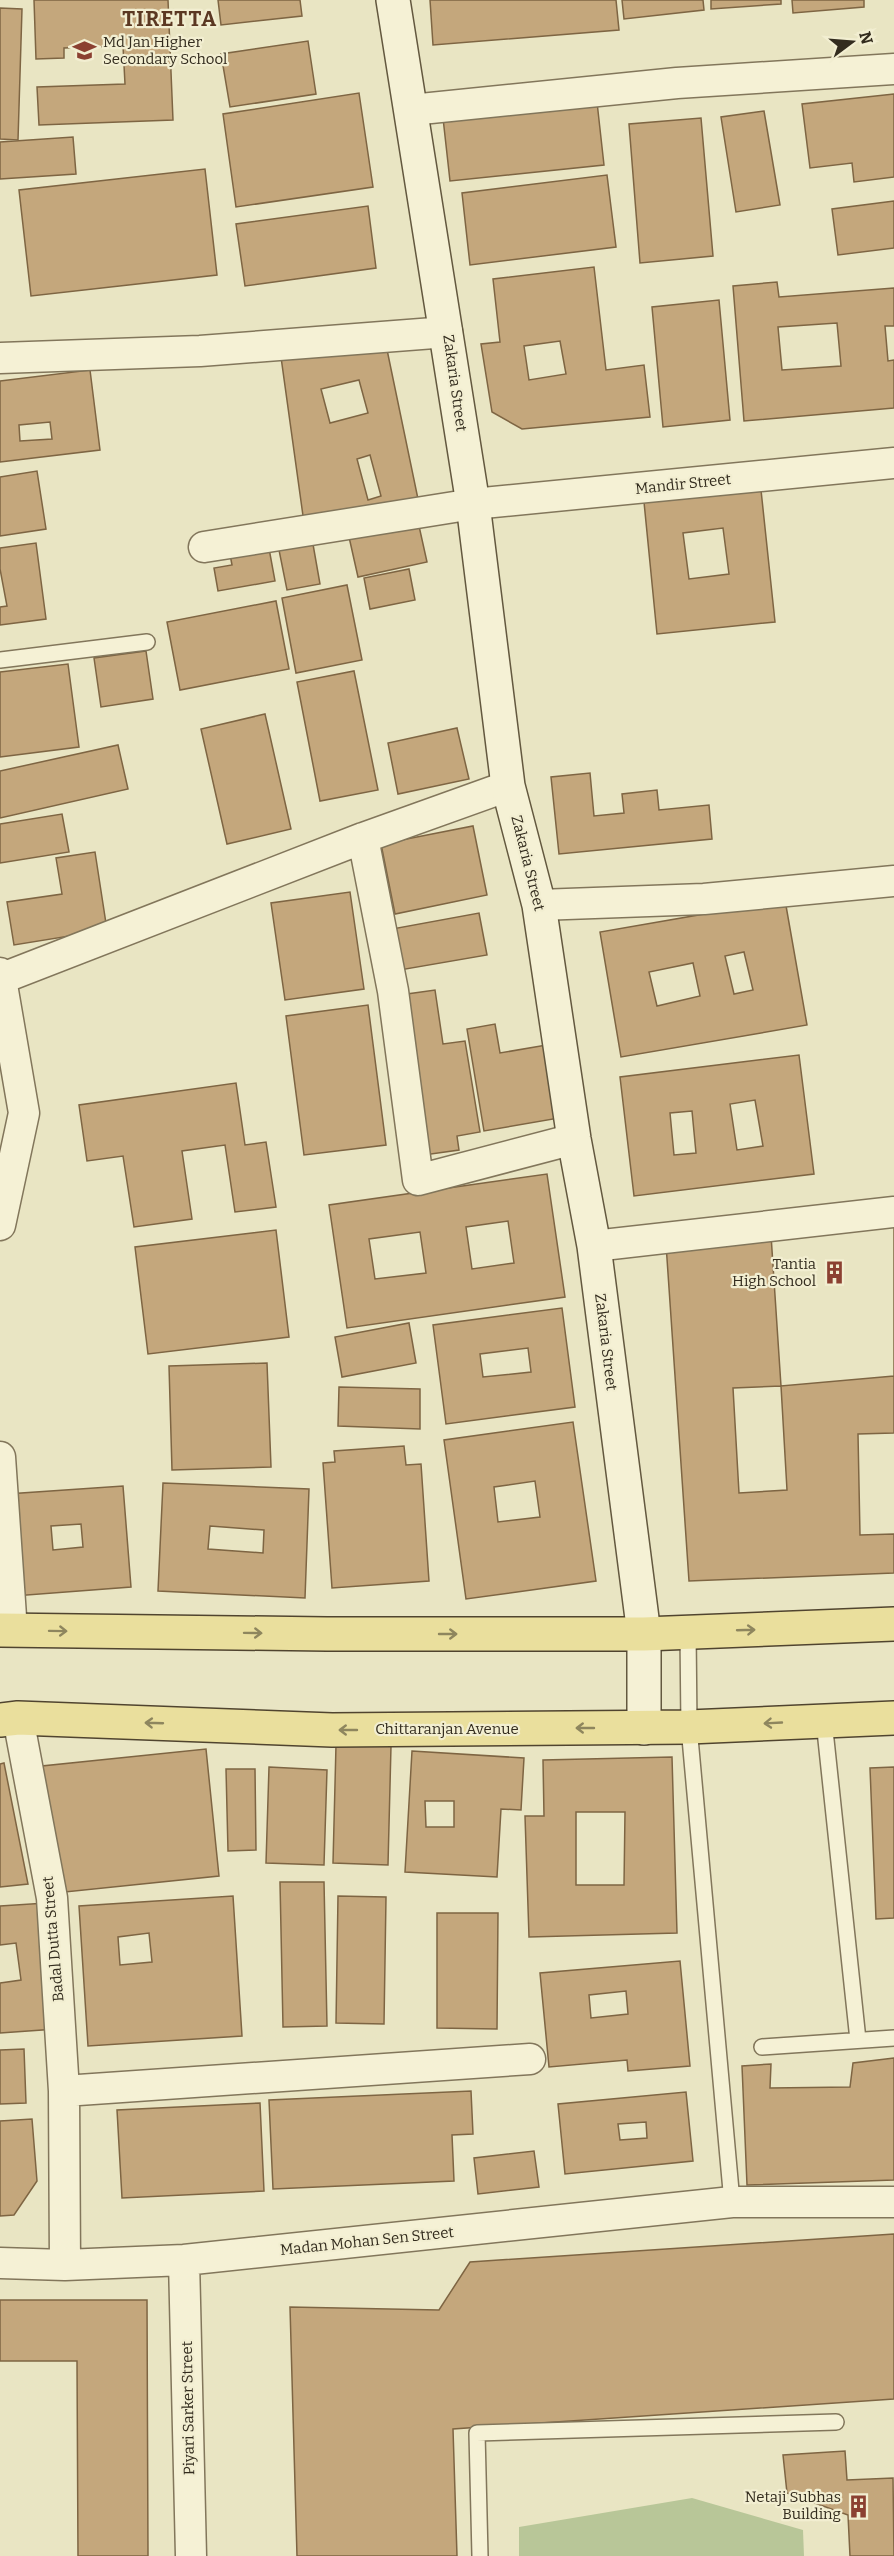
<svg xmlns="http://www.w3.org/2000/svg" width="894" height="2556" viewBox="0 0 894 2556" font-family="Bitter,serif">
  <rect width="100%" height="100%" fill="#e9e5c3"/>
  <path fill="#b8c698" d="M 692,2498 L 803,2530 L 804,2556 L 519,2556 L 519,2527 Z"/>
  <path fill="#c4a77c" stroke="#7e6543" stroke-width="1.5" fill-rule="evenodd" d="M 34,0 L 168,0 L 173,120 L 39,125 L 37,87 L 125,84 L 123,46 L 64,48 L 64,58 L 36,59 Z
    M 218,0 L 300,0 L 302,16 L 221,25 Z
    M 430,0 L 616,0 L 619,30 L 433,45 Z
    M 622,0 L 703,0 L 704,10 L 624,19 Z
    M 711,0 L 781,0 L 781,4 L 711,9 Z
    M 792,0 L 864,0 L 864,7 L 793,13 Z
    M 0,8 L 22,9 L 18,140 L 0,139 Z
    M 308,41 L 316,94 L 230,107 L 221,54 Z
    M 359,93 L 373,187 L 236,207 L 223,114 Z
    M 894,94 L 894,177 L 854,182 L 852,163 L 810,168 L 802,104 Z
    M 597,102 L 604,165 L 450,181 L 443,118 Z
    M 764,111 L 780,205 L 736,212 L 721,117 Z
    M 701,118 L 713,256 L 640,263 L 629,124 Z
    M 73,137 L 76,174 L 0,179 L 0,142 Z
    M 205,169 L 217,275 L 31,296 L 19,190 Z
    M 607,175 L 616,247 L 470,265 L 462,193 Z
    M 894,201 L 894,248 L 838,255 L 832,209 Z
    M 368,206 L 376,268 L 245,286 L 236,224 Z
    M 594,267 L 606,370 L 644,365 L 650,417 L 522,429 L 492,412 L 481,344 L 500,342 L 493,279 ZM 560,341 L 566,374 L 529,380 L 524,346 Z
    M 777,282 L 779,297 L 894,288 L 894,326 L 885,326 L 888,361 L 894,360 L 894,408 L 744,421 L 733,286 ZM 837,323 L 841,366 L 782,370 L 778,327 Z
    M 719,300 L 730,420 L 663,427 L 652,307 Z
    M 385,340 L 418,499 L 304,523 L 281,357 ZM 359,380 L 368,413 L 330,423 L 321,389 ZM 370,455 L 381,496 L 368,500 L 357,459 Z
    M 90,370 L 100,450 L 0,462 L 0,381 ZM 50,422 L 52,439 L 20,441 L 19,425 Z
    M 37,471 L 46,529 L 0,536 L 0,477 Z
    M 761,490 L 775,622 L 657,634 L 644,502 ZM 723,528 L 729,574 L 689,579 L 683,533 Z
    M 417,517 L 427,562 L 358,577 L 347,528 Z
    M 311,533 L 320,584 L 287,590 L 277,540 Z
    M 36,543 L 46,619 L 0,625 L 0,607 L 7,606 L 0,569 L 0,548 Z
    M 268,543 L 275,581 L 218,591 L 214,568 L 232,565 L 229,549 Z
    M 409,569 L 415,600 L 370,609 L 364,578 Z
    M 347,585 L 362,660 L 296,673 L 282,598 Z
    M 276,601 L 289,669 L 180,690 L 167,622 Z
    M 146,651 L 153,699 L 101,707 L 94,658 Z
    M 68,664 L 79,747 L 0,757 L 0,672 Z
    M 354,671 L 378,790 L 320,801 L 297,682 Z
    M 265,714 L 291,829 L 227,844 L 201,729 Z
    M 457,728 L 469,779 L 398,794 L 388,743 Z
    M 118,745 L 128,789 L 0,818 L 0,771 Z
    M 590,773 L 594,816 L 624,813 L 622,794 L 657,790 L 659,810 L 709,805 L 712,839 L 559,854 L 551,777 Z
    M 62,814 L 69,852 L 0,863 L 0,824 Z
    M 473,826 L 487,895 L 395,914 L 381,844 Z
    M 95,852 L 107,930 L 14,945 L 7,902 L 62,894 L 56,858 Z
    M 350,892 L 364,989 L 285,1000 L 271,903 Z
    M 785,900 L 807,1025 L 621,1057 L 600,932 ZM 744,952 L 753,990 L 734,994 L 725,956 ZM 693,963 L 700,996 L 657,1006 L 649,972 Z
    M 479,913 L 487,955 L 400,970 L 392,929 Z
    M 435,990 L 443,1044 L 465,1041 L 480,1132 L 457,1136 L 459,1150 L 424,1155 L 400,995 Z
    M 368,1005 L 386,1145 L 304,1155 L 286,1016 Z
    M 495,1024 L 500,1053 L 552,1044 L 565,1117 L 484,1131 L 467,1029 Z
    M 799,1055 L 814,1174 L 634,1196 L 620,1077 ZM 755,1100 L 763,1146 L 737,1150 L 730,1104 ZM 692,1111 L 696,1153 L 674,1155 L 670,1113 Z
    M 236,1083 L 245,1145 L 266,1142 L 276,1207 L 235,1212 L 225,1145 L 182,1151 L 192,1219 L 134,1227 L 123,1156 L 87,1161 L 79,1105 Z
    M 547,1174 L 565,1297 L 347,1328 L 329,1205 ZM 508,1221 L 514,1263 L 472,1269 L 466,1227 ZM 420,1232 L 426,1273 L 375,1279 L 369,1239 Z
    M 894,1225 L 894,1433 L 858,1434 L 860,1535 L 894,1534 L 894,1573 L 689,1581 L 666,1244 ZM 781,1386 L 787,1490 L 739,1493 L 733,1388 Z
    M 894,1225 L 894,1376 L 781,1386 L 771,1235 Z
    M 276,1230 L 289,1337 L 148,1354 L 135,1247 Z
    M 562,1308 L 575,1407 L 446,1424 L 433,1325 ZM 528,1348 L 531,1372 L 483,1377 L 480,1354 Z
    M 409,1323 L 416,1363 L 342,1377 L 335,1337 Z
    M 267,1363 L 271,1467 L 172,1470 L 169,1366 Z
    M 339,1387 L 420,1389 L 420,1429 L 338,1426 Z
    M 573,1422 L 596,1581 L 466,1599 L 444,1440 ZM 535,1481 L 540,1517 L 498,1522 L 494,1487 Z
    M 404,1446 L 406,1465 L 421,1464 L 429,1581 L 332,1588 L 323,1463 L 335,1462 L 334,1451 Z
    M 163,1483 L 309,1489 L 305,1598 L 158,1591 ZM 210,1526 L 264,1530 L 263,1553 L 208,1549 Z
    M 123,1486 L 131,1587 L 14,1596 L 7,1494 ZM 81,1524 L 83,1547 L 53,1550 L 51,1526 Z
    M 336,1745 L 391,1746 L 388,1865 L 333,1863 Z
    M 206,1749 L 219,1876 L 65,1892 L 42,1766 Z
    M 412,1751 L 524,1758 L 521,1810 L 501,1809 L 497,1877 L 405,1872 ZM 425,1801 L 454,1801 L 454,1827 L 426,1827 Z
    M 672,1757 L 677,1933 L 529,1937 L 525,1816 L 544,1816 L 543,1760 ZM 576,1812 L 625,1812 L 624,1885 L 576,1885 Z
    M 4,1763 L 28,1884 L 0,1887 L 0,1764 Z
    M 269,1767 L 327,1770 L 324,1865 L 266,1863 Z
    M 894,1767 L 894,1918 L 876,1919 L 870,1768 Z
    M 226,1769 L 255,1769 L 256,1850 L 228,1851 Z
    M 280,1882 L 324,1882 L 327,2026 L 283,2027 Z
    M 233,1896 L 242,2036 L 88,2046 L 79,1906 ZM 149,1933 L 152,1962 L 120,1965 L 118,1937 Z
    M 338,1896 L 386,1897 L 384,2024 L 336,2023 Z
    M 46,1903 L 56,2029 L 0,2033 L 0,1983 L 21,1980 L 16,1943 L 0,1945 L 0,1906 Z
    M 437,1913 L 498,1913 L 497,2029 L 437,2028 Z
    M 680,1961 L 690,2066 L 628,2071 L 627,2060 L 549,2067 L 540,1973 ZM 626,1991 L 628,2014 L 591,2018 L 589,1995 Z
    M 24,2049 L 26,2103 L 0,2104 L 0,2050 Z
    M 894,2058 L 894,2180 L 747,2185 L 742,2066 L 771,2064 L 770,2088 L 850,2087 L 853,2063 Z
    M 471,2091 L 473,2134 L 452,2135 L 454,2181 L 273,2189 L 269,2100 Z
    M 686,2092 L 693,2161 L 565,2174 L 558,2104 ZM 646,2122 L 647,2138 L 620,2140 L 618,2124 Z
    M 260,2103 L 264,2191 L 122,2198 L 117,2110 Z
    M 32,2119 L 37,2181 L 14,2215 L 0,2216 L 0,2121 Z
    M 534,2151 L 539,2187 L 478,2194 L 474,2158 Z
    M 894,2234 L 894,2399 L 453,2429 L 457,2556 L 297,2556 L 290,2307 L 439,2310 L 470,2262 Z
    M 0,2300 L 147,2300 L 148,2556 L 78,2556 L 77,2361 L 0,2361 Z
    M 845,2451 L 847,2480 L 893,2478 L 894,2556 L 850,2556 L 848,2515 L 787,2493 L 783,2455 Z"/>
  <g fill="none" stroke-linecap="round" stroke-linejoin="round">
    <defs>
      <path id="lane" d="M 0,660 L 147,642
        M 688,1632 L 689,1727 L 732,2202
        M 824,1721 L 858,2040
        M 762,2047 L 894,2038
        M 480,2556 L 477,2433 L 836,2422"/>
      <path id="street" d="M 411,110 L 677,83 L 894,69
        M 0,358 L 200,351 L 447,332
        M 204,547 L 473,504 L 894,463
        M 363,838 L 393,991 L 418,1180 L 574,1139
        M 539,905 L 704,899 L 894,881
        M 0,973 L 24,1113 L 0,1225
        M 0,979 L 363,838 L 508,786
        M 594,1246 L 894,1212
        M 0,1457 L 12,1631
        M 18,1718 L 52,1898 L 64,2091
        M 184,2260 L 191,2556
        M 0,2263 L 65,2265 L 184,2260 L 732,2202 L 894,2202
        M 65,2265 L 64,2091 L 530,2059"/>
      <path id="secondary" d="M 393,0 L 473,504 L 508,786 L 539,905 L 574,1139 L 594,1246 L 644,1634 L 644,1728"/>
      <path id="primary" d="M 0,1630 L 327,1634 L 644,1634 L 894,1624
        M 0,1720 L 18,1718 L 332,1730 L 689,1727 L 894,1718"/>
    </defs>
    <use href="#lane" stroke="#82765b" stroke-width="18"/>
    <use href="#street" stroke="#82765b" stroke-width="33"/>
    <use href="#secondary" stroke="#63583f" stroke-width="36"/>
    <use href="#primary" stroke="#50442f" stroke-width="36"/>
    <use href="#lane" stroke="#f5f1d5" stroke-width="15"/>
    <use href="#street" stroke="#f5f1d5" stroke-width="30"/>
    <use href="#secondary" stroke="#f5f1d5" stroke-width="33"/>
    <use href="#primary" stroke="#eadf9d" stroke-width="33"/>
  </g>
  <defs><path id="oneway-shaft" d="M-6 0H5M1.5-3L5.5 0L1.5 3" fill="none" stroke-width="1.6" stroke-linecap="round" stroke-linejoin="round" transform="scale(1.5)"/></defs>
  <g stroke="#8e865e">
    <use href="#oneway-shaft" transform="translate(746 1630) rotate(-2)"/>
    <use href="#oneway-shaft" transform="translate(58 1631) rotate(1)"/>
    <use href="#oneway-shaft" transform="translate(253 1633) rotate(1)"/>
    <use href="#oneway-shaft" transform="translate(448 1634)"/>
    <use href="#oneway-shaft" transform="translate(154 1723) rotate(-178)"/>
    <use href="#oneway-shaft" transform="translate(773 1723) rotate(177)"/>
    <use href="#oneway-shaft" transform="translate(585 1728) rotate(180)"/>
    <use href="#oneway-shaft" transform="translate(348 1730) rotate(180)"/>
  </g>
  <defs>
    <symbol id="school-bare" viewBox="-9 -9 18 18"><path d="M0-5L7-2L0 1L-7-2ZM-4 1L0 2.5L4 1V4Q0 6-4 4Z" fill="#8b4031" stroke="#f2eed1" stroke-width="2.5" paint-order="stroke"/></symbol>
    <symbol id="building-bare" viewBox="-9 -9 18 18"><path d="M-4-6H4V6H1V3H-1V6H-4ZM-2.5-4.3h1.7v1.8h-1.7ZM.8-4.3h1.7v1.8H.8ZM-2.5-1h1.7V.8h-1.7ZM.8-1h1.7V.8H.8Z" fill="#8b4031" stroke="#f2eed1" stroke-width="2.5" paint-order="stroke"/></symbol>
  </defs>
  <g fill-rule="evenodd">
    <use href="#school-bare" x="68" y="34" width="33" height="33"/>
    <use href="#building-bare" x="818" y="1256" width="33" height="33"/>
    <use href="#building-bare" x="842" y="2490" width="33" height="33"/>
  </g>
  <g text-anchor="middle" stroke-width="4.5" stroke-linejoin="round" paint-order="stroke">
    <g font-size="15" fill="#332c1e" stroke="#f2eed1" text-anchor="end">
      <text x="103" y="47" text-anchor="start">Md Jan Higher<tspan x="103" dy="17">Secondary School</tspan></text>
      <text x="816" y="1269">Tantia<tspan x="816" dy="17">High School</tspan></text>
      <text x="841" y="2502">Netaji Subhas<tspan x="841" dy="17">Building</tspan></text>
    </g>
    <g font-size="15" fill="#332c1e" stroke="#f2eed1">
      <text transform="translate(455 383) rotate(82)" y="5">Zakaria Street</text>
      <text transform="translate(683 484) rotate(-6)" y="5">Mandir Street</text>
      <text transform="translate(528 863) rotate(76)" y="5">Zakaria Street</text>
      <text transform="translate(606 1342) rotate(83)" y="5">Zakaria Street</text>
      <text x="447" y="1734">Chittaranjan Avenue</text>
      <text transform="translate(53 1939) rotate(-95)" y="5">Badal Dutta Street</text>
      <text transform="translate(367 2241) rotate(-6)" y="5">Madan Mohan Sen Street</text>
      <text transform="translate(188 2408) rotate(-91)" y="5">Piyari Sarker Street</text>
    </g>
    <g font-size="21" font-weight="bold" letter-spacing="1.5" fill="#5b3822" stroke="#f2eed1">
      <text x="170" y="26">TIRETTA</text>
    </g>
  </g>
  <g transform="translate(852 42) rotate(74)" stroke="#f2eed1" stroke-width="4.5" paint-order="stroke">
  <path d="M0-4.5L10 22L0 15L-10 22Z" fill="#332c1e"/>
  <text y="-9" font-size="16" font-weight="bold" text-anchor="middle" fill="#332c1e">N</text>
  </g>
</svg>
